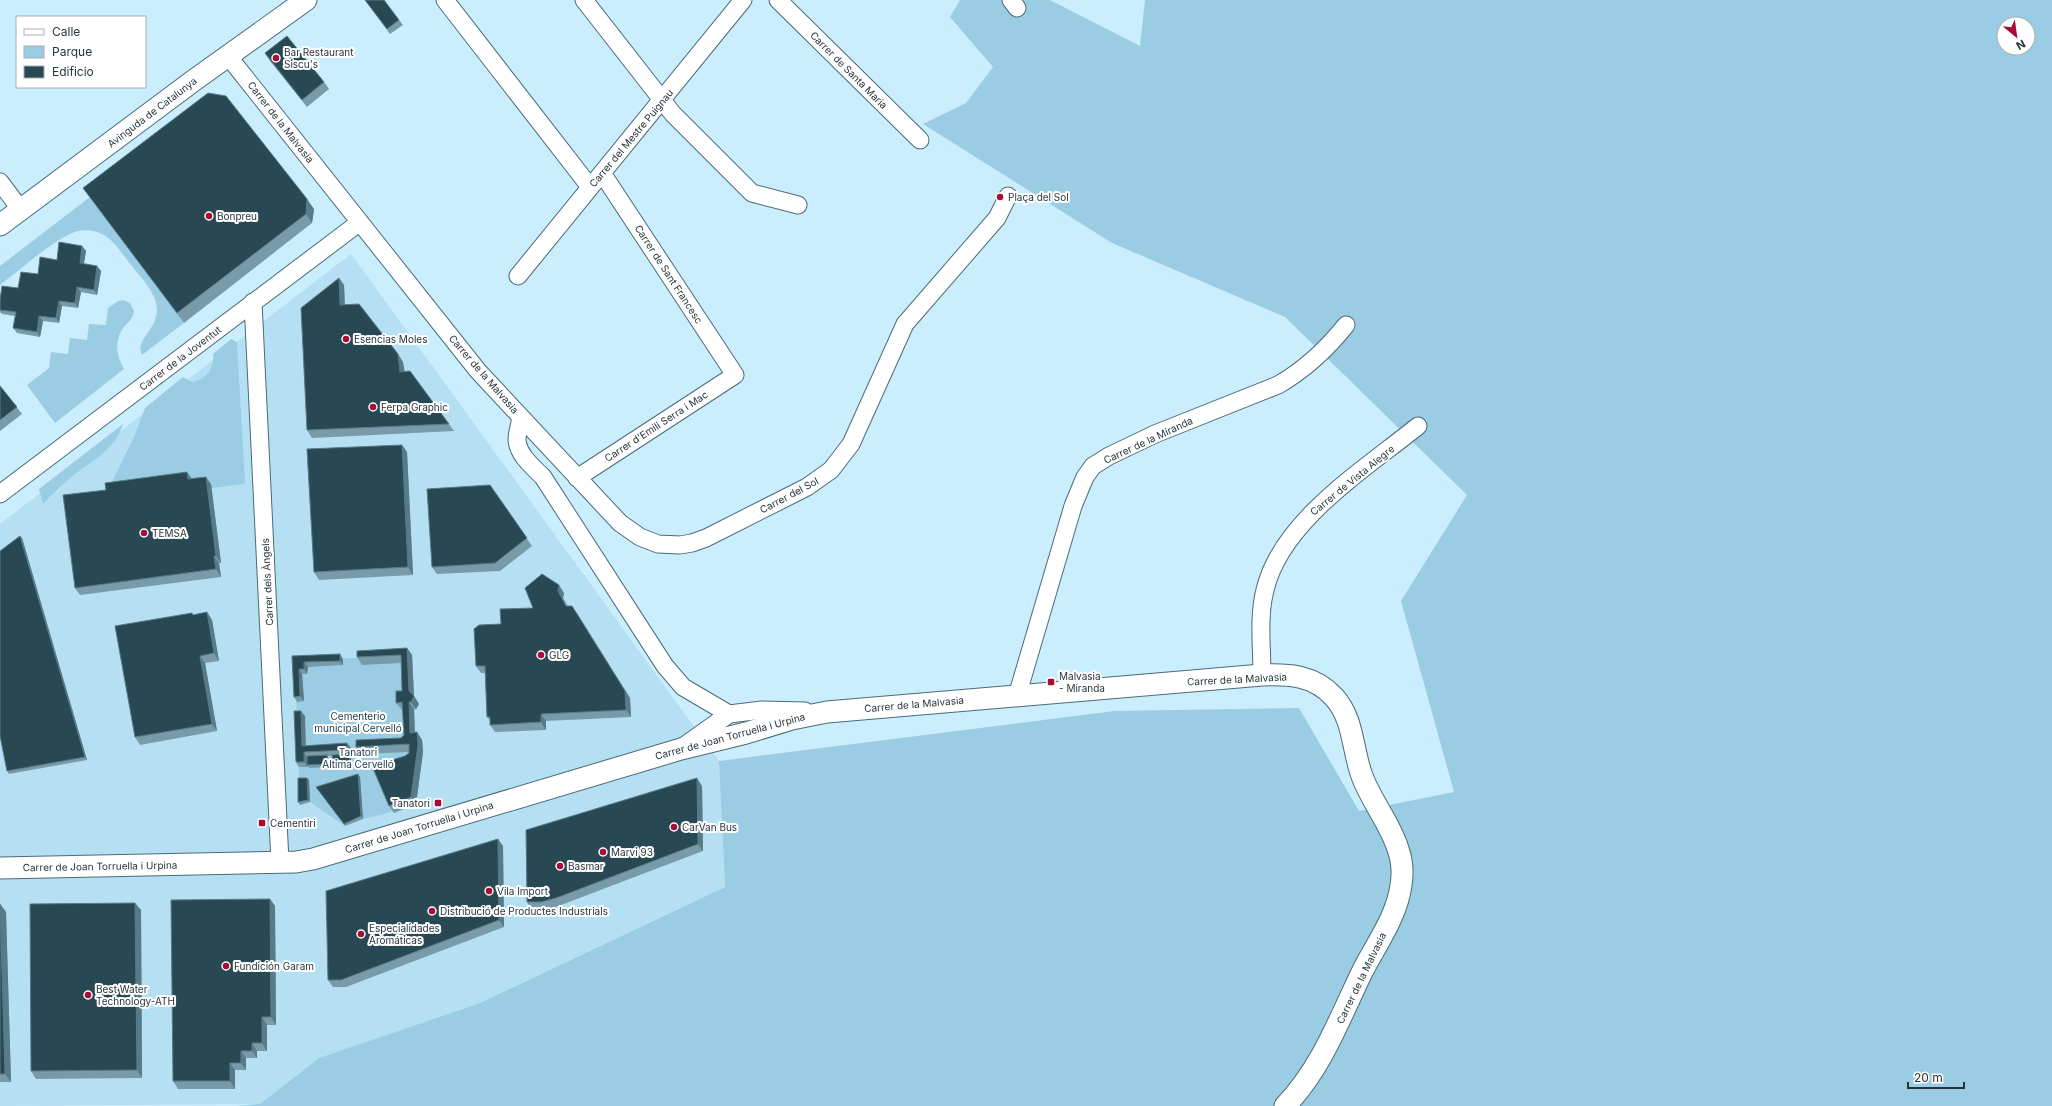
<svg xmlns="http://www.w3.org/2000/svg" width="2052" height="1106" viewBox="0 0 2052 1106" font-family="Inter,sans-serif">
  <rect width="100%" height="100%" fill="#caeefe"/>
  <path fill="#b5e0f3" d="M 351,254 L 719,761 L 725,887 L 480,1003 L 319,1058 L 260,1104 L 0,1106 L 0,524 Z"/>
  <path fill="#9acde3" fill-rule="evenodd" d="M 960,0 L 1050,0 L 1140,46 L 1145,0 L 2052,0 L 2052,1106 L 236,1106 L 260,1104 L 319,1058 L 480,1003 L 725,887 L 719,761 L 1114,711 L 1299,708 L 1359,811 L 1454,792 L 1401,601 L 1467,495 L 1285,317 L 1112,243 L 923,124 L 966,103 L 993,67 L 950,17 ZM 2004,24 L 2028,24 L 2028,48 L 2004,48 Z
    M 90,197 L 184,323 L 142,355 C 134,340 157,331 157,309 C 156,292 141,278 131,265 C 122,254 114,240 102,234 C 94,230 83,229 75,232 C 54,239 19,271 0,285 L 0,266 Z
    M 123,300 L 130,303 L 134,311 C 133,319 129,321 124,327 C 114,340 116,355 124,369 L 55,423 L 27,385 L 49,368 L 51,352 L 68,354 L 70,338 L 87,340 L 89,324 L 106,325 L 108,308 L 118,301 Z
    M 231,339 L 237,342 L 245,484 L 211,488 L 211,484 L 111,484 L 134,437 L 145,408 L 183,377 L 192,382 C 207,379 214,369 213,354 Z
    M 123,424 C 115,449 94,460 75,474 C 63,483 53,494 43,504 L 39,489 Z
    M 412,655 L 414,698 L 419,704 L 414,710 L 415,740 L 422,740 L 423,752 L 416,804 C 393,813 368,816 345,826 L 310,802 L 300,805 L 295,661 Z"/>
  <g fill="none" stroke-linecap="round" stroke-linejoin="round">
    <defs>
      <path id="minor" d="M 445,0 L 590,187
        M 584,0 L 673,114 L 752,193 L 798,205
        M 778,0 L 920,140
        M 1011,0 L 1017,8
        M 228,56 L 478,371 L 620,523 L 640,537 L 658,544 L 680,545 L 692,543 L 706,538 L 807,487 L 831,470 L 851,444 L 905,324 L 997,218 L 1008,196
        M 0,182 L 21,210
        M 518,276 L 743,0
        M 253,302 L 280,862
        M 521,417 C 520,424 517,433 517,440 C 518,455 533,467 543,477 L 665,666 L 683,687 L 729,714
        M 577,478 L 735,375 L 602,173
        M 0,494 L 360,222
        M 1262,675 C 1262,647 1258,617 1265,590 C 1281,521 1365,469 1418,426
        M 1017,696 L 1073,506 L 1085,477 L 1093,466 L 1109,456 L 1155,434 L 1278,385 C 1306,369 1326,350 1346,325
        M 684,746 L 729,714 L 762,710 L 805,711"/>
      <path id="tertiary" d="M 0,225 L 193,81 L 306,0
        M 0,868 L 296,862 L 313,859 L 681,749 L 746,733 L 792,719 L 827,712 L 1262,675 C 1289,674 1314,675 1334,697 C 1354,719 1352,749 1362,776 C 1371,801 1390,823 1398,849 C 1402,860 1403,873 1401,885 C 1397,916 1377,943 1363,970 C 1340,1017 1322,1068 1285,1106"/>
    </defs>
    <use href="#minor" stroke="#4a6b78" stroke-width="19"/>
    <use href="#tertiary" stroke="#4a6b78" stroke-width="23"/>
    <use href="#minor" stroke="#fff" stroke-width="17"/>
    <use href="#tertiary" stroke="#fff" stroke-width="21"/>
  </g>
  <path fill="#799ba9" d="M 365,0 L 399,20 L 403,25 L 390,34 Z
    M 265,53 L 324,82 L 329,89 L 307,107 L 270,61 Z
    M 83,188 L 314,209 L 312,223 L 184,323 Z
    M 82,246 L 86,251 L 84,264 L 97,266 L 101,271 L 97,295 L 81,292 L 78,308 L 62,306 L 59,323 L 43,321 L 40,337 L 17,333 L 13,328 L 15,316 L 2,314 L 0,312 L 0,300 L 18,288 L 57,260 Z
    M 339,278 L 344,285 L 345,305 L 403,362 L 404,372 L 449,424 L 454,431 L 312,438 L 307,430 Z
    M 0,386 L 22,414 L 0,431 Z
    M 402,445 L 407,452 L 413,575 L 319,580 L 314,572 Z
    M 187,472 L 192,479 L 211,484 L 221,563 L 219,563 L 221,577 L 80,595 L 75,588 L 106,490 Z
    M 490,485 L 532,546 L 500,571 L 437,574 L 432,567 Z
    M 20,536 L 22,538 L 87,760 L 9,774 L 7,771 Z
    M 564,593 L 563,598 L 567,606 L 577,613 L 630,698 L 631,717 L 546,721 L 546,730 L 495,732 L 490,725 L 490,720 L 487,717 L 485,673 L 481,673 L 476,666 L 501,624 Z
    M 207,612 L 212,620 L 219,661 L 205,663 L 217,731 L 140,745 L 135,737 L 194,615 Z
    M 407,648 L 412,655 L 414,696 L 419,704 L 416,709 L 414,710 L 415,733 L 417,732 L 422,740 L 423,752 L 416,804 L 394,813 L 389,806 L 405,756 L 409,753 L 409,752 L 361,754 L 356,747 L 401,738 L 404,735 L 403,710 L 402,710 L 396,703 L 402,691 L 401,663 L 362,665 L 357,657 Z
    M 292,656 L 343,659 L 343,665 L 308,667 L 307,674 L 302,674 L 304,701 L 297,702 L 294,697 Z
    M 305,716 L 305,745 L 351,748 L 351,755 L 350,755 L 351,756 L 351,766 L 334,767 L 333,764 L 332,756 L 328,756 L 328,757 L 329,767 L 309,768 L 308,765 L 308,767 L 299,767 L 296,762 Z
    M 360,777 L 363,819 L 345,826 L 316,787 Z
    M 307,778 L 309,780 L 310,802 L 300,805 L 298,802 Z
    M 702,786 L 703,851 L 561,905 L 546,910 L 532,910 L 527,902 Z
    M 503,846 L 504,927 L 346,987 L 333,987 L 328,980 Z
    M 270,899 L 275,906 L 276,1025 L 267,1025 L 267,1051 L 257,1051 L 257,1058 L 246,1058 L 246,1070 L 235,1070 L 235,1089 L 178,1089 L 173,1081 Z
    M 135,903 L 141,910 L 142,1078 L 36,1079 L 31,1071 Z
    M 0,904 L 6,912 L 11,1082 L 0,1082 Z"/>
  <path fill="#597a87" d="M 307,199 L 314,209 L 312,223 L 306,214 Z
    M 82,246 L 86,251 L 83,268 L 80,263 Z
    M 97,266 L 101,271 L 97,295 L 94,290 Z
    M 339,278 L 344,285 L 345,313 L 340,305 Z
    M 77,287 L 81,292 L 78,308 L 75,303 Z
    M 59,301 L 62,306 L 59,323 L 56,318 Z
    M 39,316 L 43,321 L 40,337 L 37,332 Z
    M 398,354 L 403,362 L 406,379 L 400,372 Z
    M 402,445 L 407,452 L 413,575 L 408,567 Z
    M 187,472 L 192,479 L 188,479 Z
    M 206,477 L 211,484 L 221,563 L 216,556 Z
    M 20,536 L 22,538 L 87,760 L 85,757 Z
    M 214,556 L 219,563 L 221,577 L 216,569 Z
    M 559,585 L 564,593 L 563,598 L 572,613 L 558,591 Z
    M 572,606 L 630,698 L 631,717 L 626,710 Z
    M 207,612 L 212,620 L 219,661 L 214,653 Z
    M 407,648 L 412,655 L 414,698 L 414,696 L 419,704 L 416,709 L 411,702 L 409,691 Z
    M 340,654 L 343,659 L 343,665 L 340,661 Z
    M 200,656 L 205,663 L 217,731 L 212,724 Z
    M 304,662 L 308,667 L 307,674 L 304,669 Z
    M 299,669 L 302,674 L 304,701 L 300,696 Z
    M 409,702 L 414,710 L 415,740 L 410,733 Z
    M 301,711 L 305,716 L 306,751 L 302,746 Z
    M 541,714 L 546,721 L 546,730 L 541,722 Z
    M 417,732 L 422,740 L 423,752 L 416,804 L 411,797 Z
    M 347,743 L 351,748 L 351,755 L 347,750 Z
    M 304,752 L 307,757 L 308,767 L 304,762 Z
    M 349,754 L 351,756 L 351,766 L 350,763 Z
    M 327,755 L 328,757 L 329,767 L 327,764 Z
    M 358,774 L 360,777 L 363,819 L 361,816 Z
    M 307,778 L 309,780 L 310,802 L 308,800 Z
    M 697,778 L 702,786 L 703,851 L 698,844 Z
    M 498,839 L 503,846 L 504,927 L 499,920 Z
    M 270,899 L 275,906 L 276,1025 L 271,1017 Z
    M 135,903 L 141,910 L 142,1078 L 137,1070 Z
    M 0,904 L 6,912 L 11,1082 L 5,1074 Z
    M 262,1017 L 267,1025 L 267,1051 L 262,1043 Z
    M 252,1043 L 257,1051 L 257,1058 L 252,1051 Z
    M 241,1051 L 246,1058 L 246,1070 L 241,1063 Z
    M 230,1063 L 235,1070 L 235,1089 L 230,1081 Z"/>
  <path fill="#284854" stroke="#597a87" d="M 365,0 L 384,0 L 399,20 L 387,29 Z
    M 287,36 L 324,82 L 302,100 L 265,53 Z
    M 208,93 L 226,96 L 307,199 L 306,214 L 177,313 L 83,188 Z
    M 59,242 L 82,246 L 80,263 L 97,266 L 94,290 L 77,287 L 75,303 L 59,301 L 56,318 L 39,316 L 37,332 L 13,328 L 16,312 L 0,310 L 0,300 L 2,286 L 18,288 L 21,272 L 38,274 L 40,257 L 57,260 Z
    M 339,278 L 340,305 L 359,304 L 398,354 L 400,372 L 410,371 L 449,424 L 307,430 L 301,308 Z
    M 0,386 L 17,407 L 0,420 Z
    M 402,445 L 408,567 L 314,572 L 307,449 Z
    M 187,472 L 188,479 L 206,477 L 216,556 L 214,556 L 216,569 L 75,588 L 63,495 L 106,490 L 105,483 Z
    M 490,485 L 527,538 L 495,563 L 432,567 L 427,489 Z
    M 20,536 L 85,757 L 7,771 L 0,736 L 0,551 Z
    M 542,574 L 559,585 L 558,591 L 566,606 L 572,606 L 625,691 L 626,710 L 541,714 L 541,722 L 490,725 L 490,717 L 487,717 L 485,666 L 476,666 L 474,629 L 479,625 L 501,624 L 500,609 L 533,608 L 525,588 Z
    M 207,612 L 214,653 L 200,656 L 212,724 L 135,737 L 115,626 L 192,613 L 193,615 Z
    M 407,648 L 409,691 L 414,696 L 411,702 L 409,702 L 410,733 L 417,732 L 418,745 L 411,797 L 389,806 L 372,766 L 405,756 L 409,753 L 409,744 L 356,747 L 356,740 L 401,738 L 404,735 L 402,702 L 396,703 L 396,691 L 402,691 L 401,655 L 357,657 L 357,651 Z
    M 340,654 L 340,661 L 304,662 L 304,669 L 299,669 L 300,696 L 294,697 L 292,656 Z
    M 294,711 L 301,711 L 302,746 L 347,743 L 347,750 L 304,752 L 304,762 L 296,762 Z
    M 349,754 L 350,763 L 333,764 L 332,755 Z
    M 327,755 L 327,764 L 307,765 L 307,756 Z
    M 358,774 L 361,816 L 344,824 L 316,787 Z
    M 298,778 L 307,778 L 308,800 L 298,802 Z
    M 697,778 L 698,844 L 556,898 L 541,902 L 527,902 L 526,830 Z
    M 498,839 L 499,920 L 341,980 L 328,980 L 326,891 Z
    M 270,899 L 271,1017 L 262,1017 L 262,1043 L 252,1043 L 252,1051 L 241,1051 L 241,1063 L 230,1063 L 230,1081 L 173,1081 L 171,900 Z
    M 135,903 L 137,1070 L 31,1071 L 30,904 Z
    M 0,904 L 5,1074 L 0,1074 Z"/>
  <g fill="#a60c35" stroke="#fff" stroke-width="1.5">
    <circle cx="276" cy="58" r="4"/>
    <circle cx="1000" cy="197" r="4"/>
    <circle cx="209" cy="216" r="4"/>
    <circle cx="346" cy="339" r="4"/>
    <circle cx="373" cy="407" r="4"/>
    <circle cx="144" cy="533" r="4"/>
    <circle cx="541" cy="655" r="4"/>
    <rect x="1047" y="678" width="8" height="8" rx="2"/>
    <rect x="434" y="799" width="8" height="8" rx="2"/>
    <rect x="258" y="819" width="8" height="8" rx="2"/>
    <circle cx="674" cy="827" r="4"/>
    <circle cx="603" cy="852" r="4"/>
    <circle cx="560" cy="866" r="4"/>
    <circle cx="489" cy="891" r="4"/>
    <circle cx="432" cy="911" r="4"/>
    <circle cx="361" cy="934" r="4"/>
    <circle cx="226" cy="966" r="4"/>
    <circle cx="88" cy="995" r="4"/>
  </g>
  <g text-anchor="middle" stroke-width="4" stroke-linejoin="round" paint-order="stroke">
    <g font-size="10" fill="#27353b" stroke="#fff" text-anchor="start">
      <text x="284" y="56">Bar Restaurant<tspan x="284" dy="12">Siscu's</tspan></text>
      <text x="1008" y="201">Plaça del Sol</text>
      <text x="217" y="220">Bonpreu</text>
      <text x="354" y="343">Esencias Moles</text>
      <text x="381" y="411">Ferpa Graphic</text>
      <text x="152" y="537">TEMSA</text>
      <text x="549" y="659">GLG</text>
      <text x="1059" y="680">Malvasia<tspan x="1059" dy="12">- Miranda</tspan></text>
      <text x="430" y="807" text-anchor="end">Tanatori</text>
      <text x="270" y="827">Cementiri</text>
      <text x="682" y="831">CarVan Bus</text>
      <text x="611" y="856">Marvi 93</text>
      <text x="568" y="870">Basmar</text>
      <text x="497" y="895">Vila Import</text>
      <text x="440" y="915">Distribució de Productes Industrials</text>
      <text x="369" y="932">Especialidades<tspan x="369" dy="12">Aromáticas</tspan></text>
      <text x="234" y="970">Fundición Garam</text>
      <text x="96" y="993">Best Water<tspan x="96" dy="12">Technology-ATH</tspan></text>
    </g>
    <g font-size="10" fill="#27353b" stroke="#fff">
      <text transform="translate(849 70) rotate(45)" y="4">Carrer de Santa Maria</text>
      <text transform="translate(152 112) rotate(-37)" y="4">Avinguda de Catalunya</text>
      <text transform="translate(281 122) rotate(52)" y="4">Carrer de la Malvasia</text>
      <text transform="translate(631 138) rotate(-50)" y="4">Carrer del Mestre Puignau</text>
      <text transform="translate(669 274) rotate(57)" y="4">Carrer de Sant Francesc</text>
      <text transform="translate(180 358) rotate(-37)" y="4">Carrer de la Joventut</text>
      <text transform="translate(484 374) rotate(49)" y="4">Carrer de la Malvasia</text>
      <text transform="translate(656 426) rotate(-33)" y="4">Carrer d'Emili Serra i Mac</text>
      <text transform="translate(1148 440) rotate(-25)" y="4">Carrer de la Miranda</text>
      <text transform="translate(1352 480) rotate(-39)" y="4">Carrer de Vista Alegre</text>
      <text transform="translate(789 495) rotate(-28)" y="4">Carrer del Sol</text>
      <text transform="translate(267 582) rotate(-93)" y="4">Carrer dels Àngels</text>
      <text transform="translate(1237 679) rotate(-3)" y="4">Carrer de la Malvasia</text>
      <text transform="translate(914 704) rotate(-5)" y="4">Carrer de la Malvasia</text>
      <text transform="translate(730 736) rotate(-15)" y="4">Carrer de Joan Torruella i Urpina</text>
      <text transform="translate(419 827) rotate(-17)" y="4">Carrer de Joan Torruella i Urpina</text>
      <text transform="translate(100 866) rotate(-1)" y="4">Carrer de Joan Torruella i Urpina</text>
      <text transform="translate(1361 978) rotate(-64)" y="4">Carrer de la Malvasia</text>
    </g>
    <g font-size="10" fill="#173845" stroke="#fff">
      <text x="358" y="720">Cementerio<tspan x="358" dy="12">municipal Cervelló</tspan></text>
      <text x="358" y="756">Tanatori<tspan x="358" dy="12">Altima Cervelló</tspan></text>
    </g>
  </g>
  <rect x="16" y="16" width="130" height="72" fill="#ffffff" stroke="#a9aeb1"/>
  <rect x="24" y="29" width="20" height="6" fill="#ffffff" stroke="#a9aeb1"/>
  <text x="52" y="36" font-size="12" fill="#27353b">Calle</text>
  <rect x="24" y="46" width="20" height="12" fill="#9acde3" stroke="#a9aeb1"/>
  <text x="52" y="56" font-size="12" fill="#27353b">Parque</text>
  <rect x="24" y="66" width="20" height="12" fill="#284854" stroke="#a9aeb1"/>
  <text x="52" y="76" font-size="12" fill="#27353b">Edificio</text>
  <g transform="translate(2016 36) rotate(151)"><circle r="19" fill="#ffffff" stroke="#a9aeb1"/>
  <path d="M0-3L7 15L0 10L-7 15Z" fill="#a60c35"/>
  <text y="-6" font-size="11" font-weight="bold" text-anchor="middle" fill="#27353b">N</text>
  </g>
  <path d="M1908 1082v6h56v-6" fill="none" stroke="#27353b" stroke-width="2"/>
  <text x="1914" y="1082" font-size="12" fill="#27353b" stroke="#ffffff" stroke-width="3" paint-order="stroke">20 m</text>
</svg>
